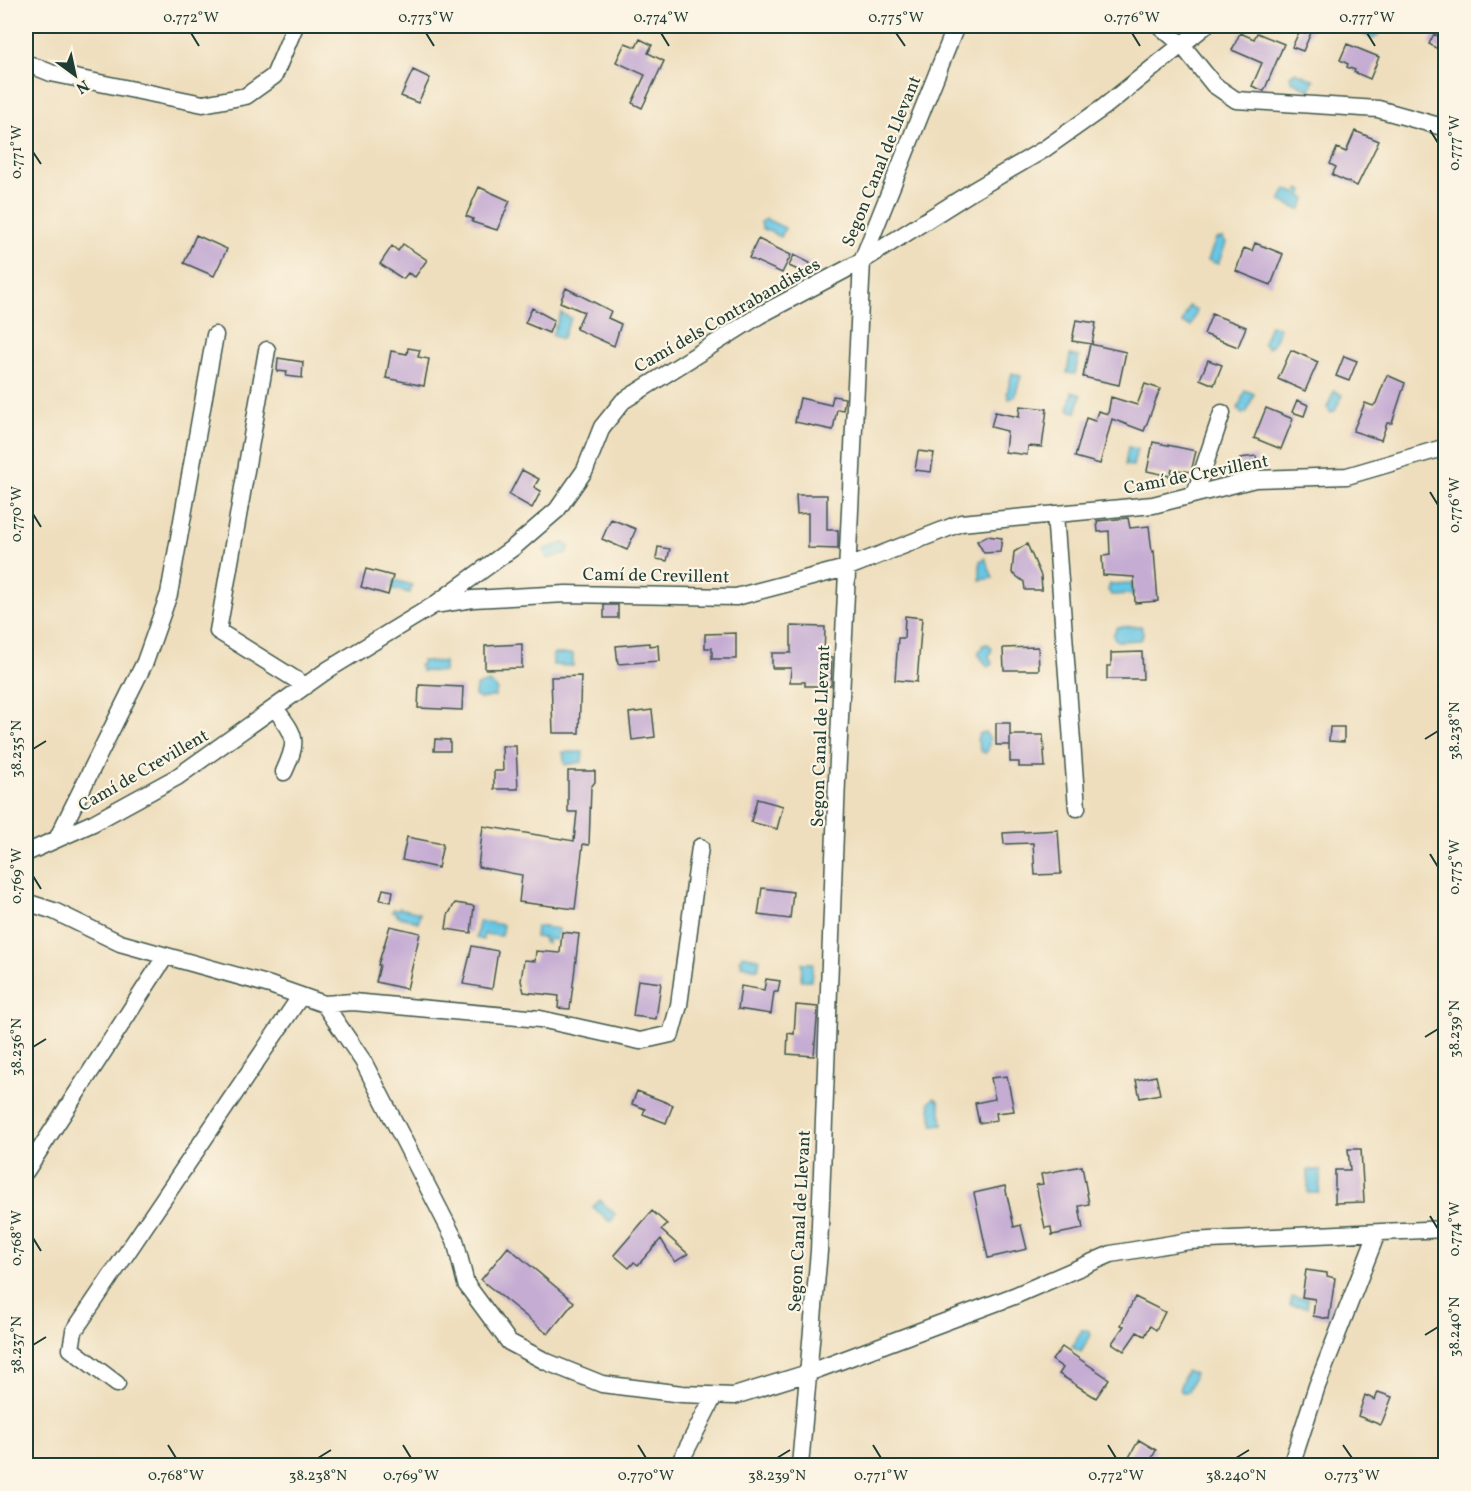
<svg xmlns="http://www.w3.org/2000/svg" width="1471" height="1491" viewBox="0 0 1471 1491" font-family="Vollkorn,serif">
  <rect width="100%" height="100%" fill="#fcf5e5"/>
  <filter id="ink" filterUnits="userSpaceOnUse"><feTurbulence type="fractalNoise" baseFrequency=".0167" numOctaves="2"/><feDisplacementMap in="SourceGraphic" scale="12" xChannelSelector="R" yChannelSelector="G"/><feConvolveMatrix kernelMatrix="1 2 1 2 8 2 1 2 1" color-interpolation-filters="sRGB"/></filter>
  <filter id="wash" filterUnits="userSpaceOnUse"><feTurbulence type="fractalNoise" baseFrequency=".008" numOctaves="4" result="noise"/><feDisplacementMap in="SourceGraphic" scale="24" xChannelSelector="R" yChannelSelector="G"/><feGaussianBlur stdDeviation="1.35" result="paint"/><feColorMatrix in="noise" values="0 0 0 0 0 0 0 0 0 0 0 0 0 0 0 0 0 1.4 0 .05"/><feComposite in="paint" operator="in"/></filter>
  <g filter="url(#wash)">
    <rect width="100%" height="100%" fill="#eedebd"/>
    <path fill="#66c6e4" stroke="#42828c" stroke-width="1.5" d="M 1356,26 L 1368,26 L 1377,30 L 1378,35 L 1373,39 L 1354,30 Z
      M 1295,72 L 1314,80 L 1310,90 L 1291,81 L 1290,75 Z
      M 1286,189 L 1297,194 L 1299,189 L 1303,191 L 1301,196 L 1306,198 L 1300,210 L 1280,201 Z
      M 766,219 L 785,228 L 781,237 L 762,228 L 761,222 Z
      M 1222,238 L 1226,243 L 1218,264 L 1208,260 L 1216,239 Z
      M 1189,306 L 1197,310 L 1191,326 L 1182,323 Z
      M 561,313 L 571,318 L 562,339 L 552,335 Z
      M 1270,325 L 1280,328 L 1272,346 L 1268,348 L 1263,343 Z
      M 1070,355 L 1079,357 L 1075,374 L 1067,373 Z
      M 1012,373 L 1021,376 L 1015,396 L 1009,399 L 1007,393 Z
      M 1245,390 L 1254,394 L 1247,412 L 1242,414 L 1238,409 Z
      M 1334,391 L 1342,395 L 1335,411 L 1331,413 L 1327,408 Z
      M 1072,392 L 1081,395 L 1076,412 L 1068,410 Z
      M 1128,447 L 1137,449 L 1133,466 L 1125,465 Z
      M 564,543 L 569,547 L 567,553 L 547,559 L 544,549 Z
      M 985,558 L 993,578 L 980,580 L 980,561 Z
      M 394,580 L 412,585 L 410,593 L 392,589 Z
      M 1132,583 L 1133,594 L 1111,595 L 1108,590 L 1110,584 Z
      M 1141,626 L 1143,633 L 1141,640 L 1117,641 L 1113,636 L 1117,627 Z
      M 988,644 L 992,649 L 989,656 L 992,664 L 988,667 L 978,654 L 983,645 Z
      M 553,654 L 573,654 L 573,666 L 553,665 Z
      M 422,661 L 444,662 L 444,672 L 422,671 L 419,665 L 422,665 Z
      M 489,682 L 497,689 L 495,696 L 481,699 L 475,696 L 476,686 Z
      M 985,732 L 990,739 L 988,750 L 985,753 L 981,751 L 977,739 L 979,734 Z
      M 563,752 L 583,752 L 582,762 L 565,765 Z
      M 399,908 L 420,913 L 418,922 L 397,916 L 397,914 L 392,912 L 393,909 L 398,910 Z
      M 479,921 L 503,925 L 501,936 L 484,934 L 483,940 L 476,938 Z
      M 536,926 L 558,929 L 557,940 L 548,939 L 547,943 L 544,942 L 544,938 L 535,937 Z
      M 743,955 L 760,959 L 758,969 L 741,965 L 742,961 L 739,960 Z
      M 802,963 L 813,963 L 811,980 L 801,980 Z
      M 934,1098 L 939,1101 L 943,1124 L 933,1125 L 929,1103 Z
      M 1308,1170 L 1321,1170 L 1319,1193 L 1308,1193 Z
      M 600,1200 L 616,1215 L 610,1222 L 593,1207 Z
      M 1292,1297 L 1308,1299 L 1307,1307 L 1290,1305 Z
      M 1082,1330 L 1088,1330 L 1091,1335 L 1081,1352 L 1072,1347 Z
      M 1186,1371 L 1195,1374 L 1188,1392 L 1182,1392 L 1179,1389 Z"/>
    <g id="blocks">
      <path fill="#c5acd3" d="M 1302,26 L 1314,26 L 1303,51 L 1292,47 Z
        M 1240,33 L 1254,39 L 1257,33 L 1284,44 L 1264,91 L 1252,86 L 1262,63 L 1232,50 Z
        M 1434,34 L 1446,40 L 1441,51 L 1429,44 Z
        M 640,39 L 652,45 L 648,53 L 664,61 L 642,108 L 632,103 L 645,75 L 616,62 L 625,43 L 636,47 Z
        M 1347,44 L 1379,57 L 1370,79 L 1354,72 L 1355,70 L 1347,67 L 1348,64 L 1340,60 Z
        M 413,70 L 430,78 L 418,103 L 401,96 Z
        M 1355,131 L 1379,141 L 1357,186 L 1332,175 L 1336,167 L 1330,164 L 1337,148 L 1346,152 Z
        M 479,187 L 510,201 L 497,230 L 472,222 L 473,219 L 466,216 Z
        M 196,235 L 227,249 L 214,276 L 184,263 Z
        M 758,239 L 791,255 L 782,273 L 749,258 Z
        M 1255,243 L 1283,254 L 1271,285 L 1236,271 L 1244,248 L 1252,251 Z
        M 403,244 L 427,260 L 415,277 L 408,273 L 403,279 L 380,264 L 392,246 L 398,251 Z
        M 794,255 L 810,263 L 805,273 L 789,266 Z
        M 566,288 L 611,311 L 608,318 L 621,324 L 614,346 L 576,329 L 584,312 L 560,302 Z
        M 532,308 L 554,320 L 549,333 L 525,323 Z
        M 1212,314 L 1246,327 L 1238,347 L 1204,334 Z
        M 1076,320 L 1096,323 L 1092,344 L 1072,341 Z
        M 1090,344 L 1126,352 L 1119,385 L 1083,377 Z
        M 408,348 L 420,350 L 418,357 L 429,359 L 424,386 L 386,378 L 391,351 L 407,354 Z
        M 1291,350 L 1318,362 L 1305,391 L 1278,379 Z
        M 1344,356 L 1357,361 L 1349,381 L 1336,376 Z
        M 278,358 L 303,362 L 302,378 L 286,376 L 287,372 L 277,371 Z
        M 1208,360 L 1222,365 L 1214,385 L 1200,379 Z
        M 1387,375 L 1405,383 L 1392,423 L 1387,423 L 1381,440 L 1353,431 L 1365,403 L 1373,406 L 1376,403 Z
        M 1145,384 L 1160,389 L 1144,431 L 1112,419 L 1100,464 L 1075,457 L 1086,418 L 1095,421 L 1098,411 L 1108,414 L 1111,397 L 1137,405 Z
        M 833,396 L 845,398 L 843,410 L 837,409 L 833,430 L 795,422 L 800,398 L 831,405 Z
        M 1297,400 L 1308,405 L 1304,416 L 1292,412 Z
        M 1020,406 L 1047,409 L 1042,447 L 1028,446 L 1027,455 L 1005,452 L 1007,431 L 991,427 L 995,412 L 1019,417 Z
        M 1266,408 L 1293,419 L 1281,449 L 1254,438 Z
        M 1153,442 L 1196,451 L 1191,472 L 1172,469 L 1170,476 L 1147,471 Z
        M 918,451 L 934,453 L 931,472 L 915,470 Z
        M 1256,456 L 1258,468 L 1241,470 L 1240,458 Z
        M 522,470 L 539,479 L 534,487 L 541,491 L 532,508 L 509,495 Z
        M 796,495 L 827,495 L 827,530 L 838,530 L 838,549 L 808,548 L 808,513 L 797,514 Z
        M 1128,518 L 1130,528 L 1149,526 L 1152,552 L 1154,551 L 1158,601 L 1135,603 L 1134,577 L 1103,575 L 1102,556 L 1110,555 L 1109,531 L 1098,532 L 1097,521 Z
        M 611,519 L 636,529 L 627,550 L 602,539 Z
        M 987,536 L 1002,538 L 1000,552 L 984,553 L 977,541 Z
        M 1027,544 L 1041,576 L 1042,590 L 1025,590 L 1024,582 L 1012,573 L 1014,552 Z
        M 658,547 L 670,549 L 667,561 L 656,559 Z
        M 366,569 L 393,576 L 388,595 L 361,587 Z
        M 604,605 L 618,605 L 618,618 L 604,618 Z
        M 905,616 L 922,618 L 917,682 L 895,680 L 898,638 L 904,638 Z
        M 791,626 L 825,627 L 824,658 L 832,658 L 831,686 L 805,686 L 805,682 L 790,682 L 791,668 L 772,668 L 772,653 L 791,653 Z
        M 736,633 L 736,659 L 712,659 L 712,648 L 705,648 L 705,634 Z
        M 649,643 L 649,646 L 658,645 L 659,661 L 618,664 L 616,646 Z
        M 522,644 L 522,668 L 485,669 L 485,646 Z
        M 1038,647 L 1039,670 L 1004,670 L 1003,648 Z
        M 1142,652 L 1143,679 L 1107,679 L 1107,666 L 1111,666 L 1111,653 Z
        M 581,676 L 579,733 L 553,733 L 551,677 Z
        M 419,685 L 463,687 L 462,710 L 418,708 Z
        M 652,710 L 655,737 L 632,740 L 629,713 Z
        M 996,723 L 1010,723 L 1010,745 L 996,745 Z
        M 1330,727 L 1344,727 L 1344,742 L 1329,741 Z
        M 1010,735 L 1043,735 L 1045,767 L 1019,767 L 1019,762 L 1010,762 Z
        M 435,739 L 450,740 L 450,751 L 434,751 Z
        M 502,746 L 516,746 L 518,789 L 494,789 L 494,771 L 503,771 Z
        M 568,771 L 595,771 L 595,782 L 591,787 L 589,845 L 583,844 L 575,909 L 519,902 L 522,875 L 478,867 L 483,826 L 574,841 L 577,812 L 568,812 Z
        M 757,799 L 783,806 L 777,829 L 751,822 Z
        M 1058,830 L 1061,874 L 1035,875 L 1033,843 L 1004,844 L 1003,833 Z
        M 407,837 L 443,844 L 438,868 L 402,860 Z
        M 762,888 L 793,892 L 790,919 L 758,915 Z
        M 383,889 L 393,891 L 391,902 L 380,900 Z
        M 455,903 L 474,906 L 471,933 L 446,929 L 448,915 Z
        M 390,926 L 420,933 L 407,989 L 376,982 L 380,965 L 378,965 Z
        M 562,932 L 579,934 L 570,1009 L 558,1008 L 559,996 L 524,992 L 521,981 L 524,960 L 535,961 L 536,951 L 560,953 Z
        M 472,946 L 498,951 L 492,989 L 463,984 Z
        M 766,979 L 780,981 L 778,992 L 774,992 L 771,1014 L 738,1009 L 741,986 L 764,990 Z
        M 638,980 L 661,983 L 656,1019 L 633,1016 Z
        M 796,1005 L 818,1007 L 814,1056 L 787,1054 L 788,1033 L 794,1034 Z
        M 1007,1076 L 1014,1111 L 996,1113 L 997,1120 L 979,1123 L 975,1103 L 995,1099 L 991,1078 Z
        M 1156,1076 L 1160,1094 L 1140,1098 L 1136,1080 Z
        M 637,1091 L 673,1105 L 666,1123 L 643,1114 L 645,1109 L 632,1104 Z
        M 1348,1149 L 1361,1149 L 1364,1202 L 1335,1203 L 1335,1170 L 1350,1170 Z
        M 1082,1166 L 1089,1204 L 1079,1206 L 1083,1229 L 1052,1235 L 1051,1227 L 1045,1228 L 1036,1185 L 1043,1184 L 1041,1174 Z
        M 1005,1186 L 1014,1227 L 1021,1225 L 1027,1249 L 988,1258 L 974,1193 Z
        M 652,1211 L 667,1224 L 661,1230 L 688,1254 L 675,1262 L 661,1239 L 638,1265 L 634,1262 L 629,1268 L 614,1255 Z
        M 508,1247 L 574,1302 L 548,1334 L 481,1280 Z
        M 1306,1270 L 1327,1273 L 1327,1276 L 1335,1278 L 1329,1319 L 1313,1316 L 1315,1299 L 1302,1297 Z
        M 1135,1297 L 1165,1312 L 1156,1330 L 1150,1326 L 1145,1336 L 1137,1332 L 1124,1351 L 1112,1343 L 1124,1326 L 1121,1325 Z
        M 1062,1347 L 1109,1379 L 1096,1398 L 1059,1374 L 1063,1368 L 1052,1360 Z
        M 1378,1392 L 1392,1397 L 1381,1425 L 1358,1416 L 1365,1395 L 1375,1400 Z
        M 1139,1440 L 1156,1450 L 1148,1466 L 1124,1466 Z"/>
    </g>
  </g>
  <g filter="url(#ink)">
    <use href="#blocks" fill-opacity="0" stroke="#3e5549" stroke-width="1.5"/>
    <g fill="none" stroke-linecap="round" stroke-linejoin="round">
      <defs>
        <path id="street" d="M 1160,26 L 1182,45 L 1214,85 L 1236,100 L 1378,109 L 1446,128
          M 26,63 L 51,73 L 203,104 L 246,96 L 274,76 L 295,26
          M 267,350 L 218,631 L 306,686
          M 1195,494 L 1222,413
          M 1055,514 L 1077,808
          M 437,603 L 514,547 L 557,510 L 585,470 L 602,427 L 623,401 L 760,315 L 862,261 L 973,191 L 1043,150 L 1104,107 L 1205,26
          M 275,708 C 296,737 299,739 284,772
          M 57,839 L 145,662 L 169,594 L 215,335
          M 26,853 L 93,823 L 177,777 L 329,669 L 434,605 L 473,599 L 566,594 L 736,597 L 846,568 L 961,523 L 1153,505 L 1255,479 L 1347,476 L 1446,447
          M 26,902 L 54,911 L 120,943 L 270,985 L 324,1004 L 363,1061 L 455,1240 L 466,1284 L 509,1342 L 547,1362 L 602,1384 L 682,1394 L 734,1396 L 808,1373 L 1014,1296 L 1111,1254 L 1189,1241 L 1446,1229
          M 324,1004 L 353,1002 L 540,1019 L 640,1041 L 671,1034 L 679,1005 L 700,847
          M 26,1171 L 165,957
          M 117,1384 L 71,1349 L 74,1331 L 300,997
          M 678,1466 L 714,1396
          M 800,1466 L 819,1251 L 837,780 L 862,261 L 956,26
          M 1291,1466 L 1317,1386 L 1377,1233"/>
      </defs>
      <use href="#street" stroke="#3e5549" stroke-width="19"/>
      <use href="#street" stroke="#fff" stroke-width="16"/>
    </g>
  </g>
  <path fill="none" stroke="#1f3d34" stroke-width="2" d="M 191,33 L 199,46M 426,33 L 434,46M 661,33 L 669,46M 896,33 L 905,46M 1132,33 L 1140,46M 1367,33 L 1375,46M 1430,130 L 1438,143M 33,152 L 41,164M 1430,492 L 1438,505M 33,514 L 41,527M 1425,739 L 1438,731M 33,749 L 46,741M 1430,854 L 1438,867M 33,876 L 41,889M 1425,1037 L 1438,1029M 33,1047 L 46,1039M 1430,1216 L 1438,1229M 33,1238 L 41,1251M 1425,1335 L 1438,1327M 33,1345 L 46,1337M 168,1445 L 176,1458M 403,1445 L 411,1458M 638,1445 L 646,1458M 873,1445 L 881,1458M 1108,1445 L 1116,1458M 1343,1445 L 1352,1458M 318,1458 L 331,1450M 777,1458 L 790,1450M 1236,1458 L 1249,1450"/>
  <g text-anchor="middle" stroke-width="4.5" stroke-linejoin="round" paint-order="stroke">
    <g font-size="18" fill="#1f3d34" stroke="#fcf5e5">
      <text transform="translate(881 161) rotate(-68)" y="6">Segon Canal de Llevant</text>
      <text transform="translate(727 315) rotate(-30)" y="6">Camí dels Contrabandistes</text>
      <text transform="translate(1196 474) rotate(-11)" y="6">Camí de Crevillent</text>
      <text transform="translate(656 575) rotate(1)" y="6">Camí de Crevillent</text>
      <text transform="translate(820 736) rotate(-88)" y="6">Segon Canal de Llevant</text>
      <text transform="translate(143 770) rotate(-30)" y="6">Camí de Crevillent</text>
      <text transform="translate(799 1221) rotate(-87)" y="6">Segon Canal de Llevant</text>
    </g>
  </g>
  <rect width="1471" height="1491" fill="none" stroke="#fcf5e5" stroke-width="66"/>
  <g transform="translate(75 75) rotate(147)" stroke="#fcf5e5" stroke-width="4.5" paint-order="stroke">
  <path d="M0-4.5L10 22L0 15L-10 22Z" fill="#1f3d34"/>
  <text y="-9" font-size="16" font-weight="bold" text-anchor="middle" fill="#1f3d34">N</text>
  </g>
  <rect x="33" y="33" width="1405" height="1425" fill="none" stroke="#1f3d34" stroke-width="2"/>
  <g font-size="15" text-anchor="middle" fill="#1f3d34">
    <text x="191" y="22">0.772°W</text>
    <text x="426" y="22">0.773°W</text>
    <text x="661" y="22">0.774°W</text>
    <text x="896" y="22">0.775°W</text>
    <text x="1132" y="22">0.776°W</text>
    <text x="1367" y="22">0.777°W</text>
    <text transform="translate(1454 143) rotate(-90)" y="5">0.777°W</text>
    <text transform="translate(16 152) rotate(-90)" y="5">0.771°W</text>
    <text transform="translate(1454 505) rotate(-90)" y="5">0.776°W</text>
    <text transform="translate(16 514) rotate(-90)" y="5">0.770°W</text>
    <text transform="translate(1454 731) rotate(-90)" y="5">38.238°N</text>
    <text transform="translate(16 749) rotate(-90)" y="5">38.235°N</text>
    <text transform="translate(1454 867) rotate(-90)" y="5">0.775°W</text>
    <text transform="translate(16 876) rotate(-90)" y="5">0.769°W</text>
    <text transform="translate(1454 1029) rotate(-90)" y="5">38.239°N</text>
    <text transform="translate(16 1047) rotate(-90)" y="5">38.236°N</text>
    <text transform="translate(1454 1229) rotate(-90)" y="5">0.774°W</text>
    <text transform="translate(16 1238) rotate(-90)" y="5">0.768°W</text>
    <text transform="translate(1454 1327) rotate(-90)" y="5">38.240°N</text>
    <text transform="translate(16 1345) rotate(-90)" y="5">38.237°N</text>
    <text x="176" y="1480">0.768°W</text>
    <text x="318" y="1480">38.238°N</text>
    <text x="411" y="1480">0.769°W</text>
    <text x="646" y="1480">0.770°W</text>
    <text x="777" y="1480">38.239°N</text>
    <text x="881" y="1480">0.771°W</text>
    <text x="1116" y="1480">0.772°W</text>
    <text x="1236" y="1480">38.240°N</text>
    <text x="1352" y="1480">0.773°W</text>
  </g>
</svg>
